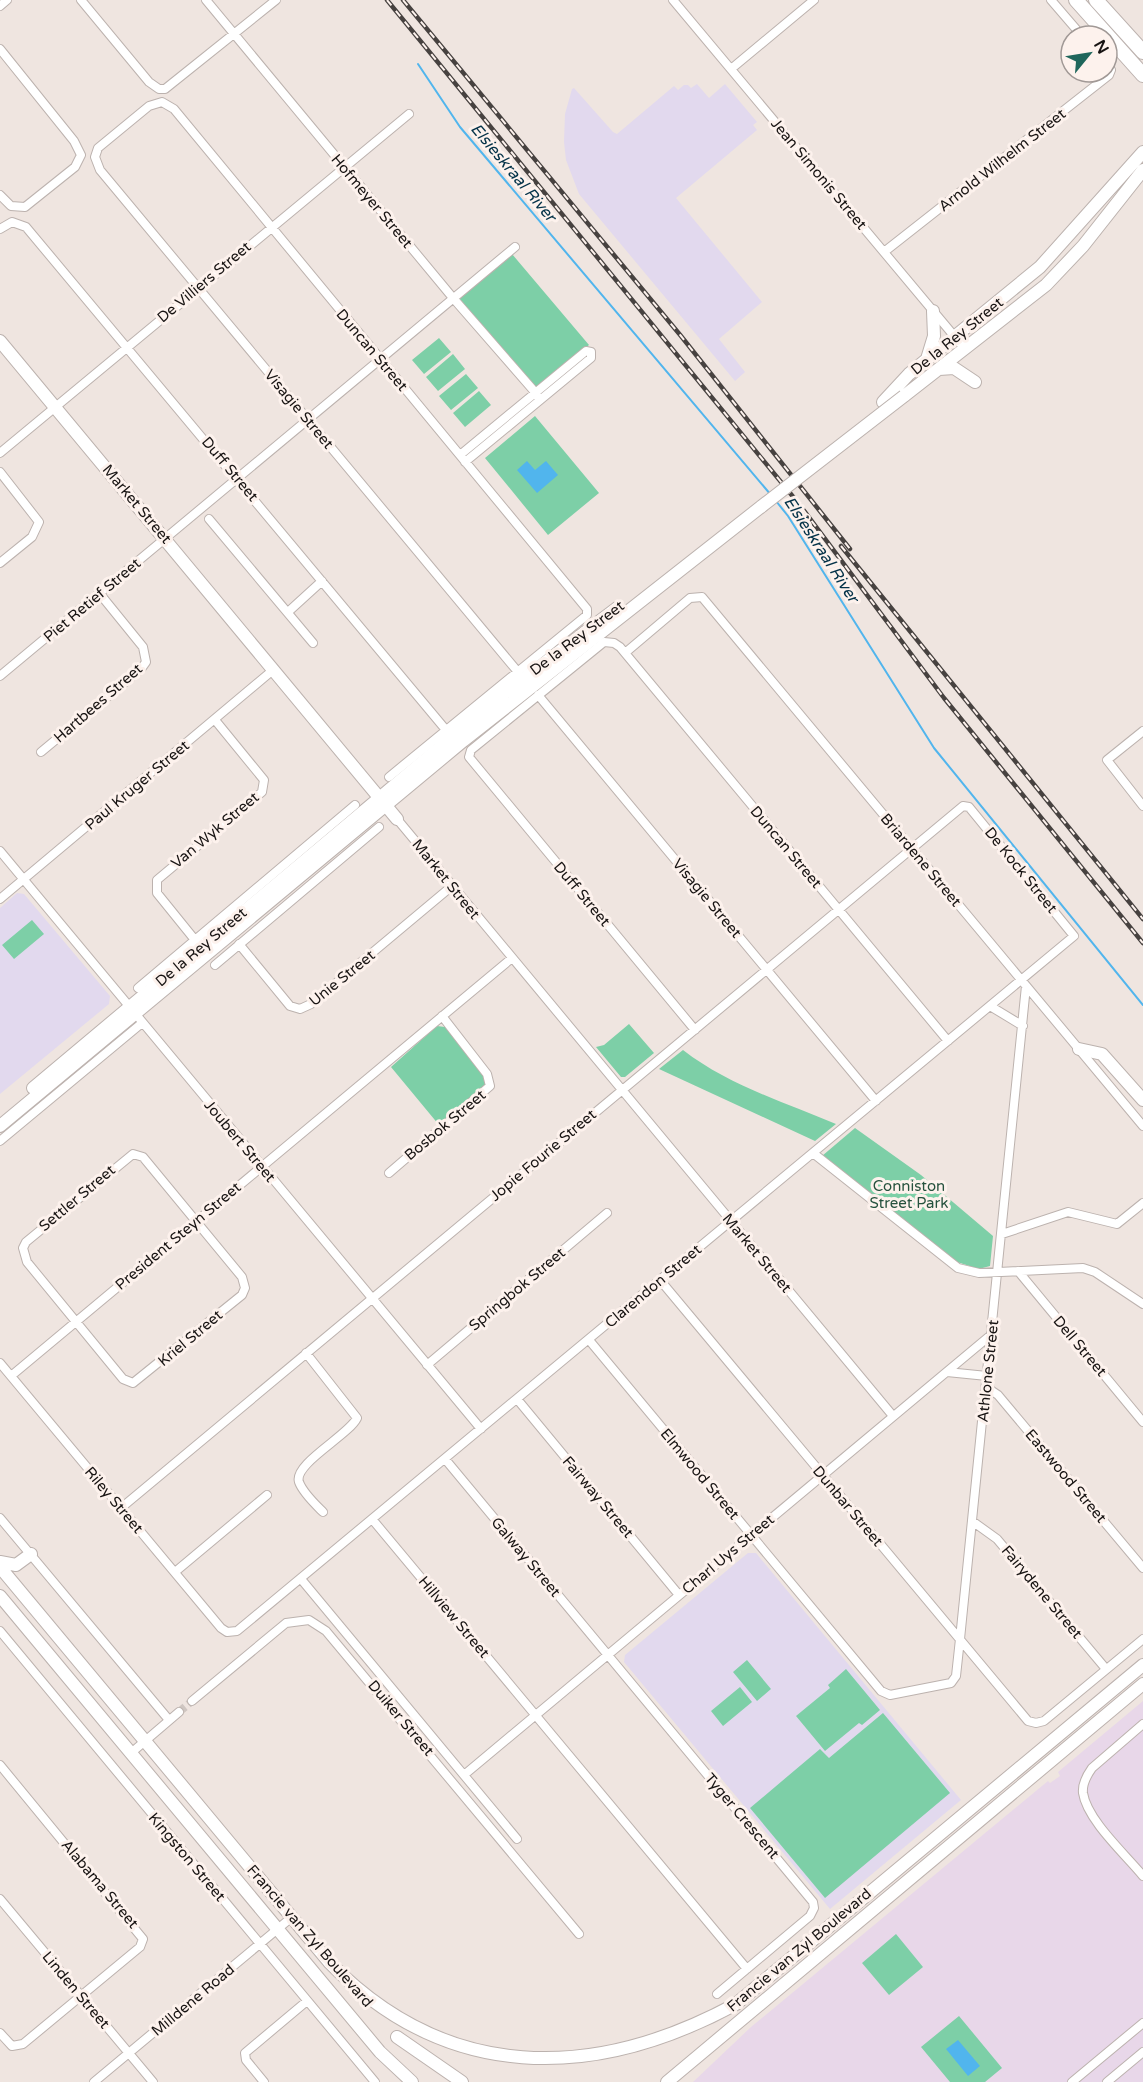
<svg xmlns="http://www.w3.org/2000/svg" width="1143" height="2082" viewBox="0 0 1143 2082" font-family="'Varela Round',sans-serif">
  <rect width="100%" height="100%" fill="#efe5e0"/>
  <path fill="#e2d9ee" d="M 697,84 L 709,98 L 725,84 L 757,122 L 753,125 L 757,130 L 676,198 L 762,302 L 719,339 L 745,372 L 735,381 L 579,194 L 566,160 L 564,142 L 565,114 L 572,89 L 574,88 L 613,132 L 617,134 L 674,86 L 678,90 L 684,85 L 688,85 L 691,88 Z
    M 17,893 L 24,894 L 110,996 L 109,1004 L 0,1094 L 0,908 Z
    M 748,1553 L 756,1553 L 961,1800 L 830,1909 L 624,1662 L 625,1655 Z"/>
  <path fill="#e8d7e9" d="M 1143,1701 L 1143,2082 L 693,2082 L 751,2027 L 1048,1781 L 1050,1783 L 1060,1776 L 1058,1772 Z"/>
  <path fill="#7dcfa7" d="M 512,254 L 589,345 L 539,387 L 535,387 L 459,298 Z
    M 439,338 L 451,352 L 424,374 L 412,360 Z
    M 453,354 L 465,369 L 438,391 L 426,377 Z
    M 466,374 L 478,388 L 451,410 L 439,396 Z
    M 479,391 L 491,405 L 465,427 L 453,413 Z
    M 535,416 L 599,493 L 548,535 L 485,458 Z
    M 32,920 L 44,934 L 14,959 L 2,945 Z
    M 629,1024 L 654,1053 L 625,1077 L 621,1077 L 596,1047 L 604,1045 Z
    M 437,1026 L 445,1027 L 484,1074 L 486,1084 L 439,1125 L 391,1067 Z
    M 683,1050 C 728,1085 784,1102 836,1124 L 815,1141 L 659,1069 Z
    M 855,1128 L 921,1175 L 993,1236 L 990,1266 L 979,1269 L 957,1262 L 822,1156 Z
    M 747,1660 L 771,1689 L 757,1701 L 733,1672 Z
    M 846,1669 L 880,1710 L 862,1725 L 859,1723 L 825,1751 L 796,1716 L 830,1688 L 828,1685 Z
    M 740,1687 L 752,1702 L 723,1726 L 711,1711 Z
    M 883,1713 L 950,1793 L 825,1898 L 750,1808 L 820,1749 L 829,1758 Z
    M 896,1934 L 923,1967 L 889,1995 L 862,1963 Z
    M 959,2016 L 1002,2068 L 985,2082 L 950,2082 L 921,2047 Z"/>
  <path fill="#51b5ed" d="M 527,461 L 535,470 L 546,461 L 558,475 L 537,493 L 517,470 Z
    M 958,2040 L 980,2066 L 968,2076 L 946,2049 Z"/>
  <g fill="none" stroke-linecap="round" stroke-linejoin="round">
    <path stroke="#51b5ed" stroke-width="2" d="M 418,64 L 460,127 L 771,495
      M 776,501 L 788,516 L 934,748 L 1143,1005"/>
    <path stroke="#cfc6c1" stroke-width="8" stroke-dasharray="8 4" stroke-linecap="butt" d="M 179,1712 L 192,1701"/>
    <defs>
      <path id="street" d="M 81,0 L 149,82 L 159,89 L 165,89 L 276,0
        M 206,0 L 453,298 L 541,399
        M 673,0 L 965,349
        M 1051,0 L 1082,36
        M 0,6 L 7,0
        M 0,49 L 74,141 L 81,155 L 75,167 L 25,207 L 11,206 L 0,195
        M 731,69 L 814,0
        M 0,229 L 12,222 L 26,227 L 446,730
        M 884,252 L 1109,75 L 1111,70 L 1107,64
        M 0,453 L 409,114
        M 460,455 L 586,351 L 591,352 L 591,358 L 465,462
        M 0,472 L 39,522 L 32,537 L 0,563
        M 209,519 L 313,643
        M 288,612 L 322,581
        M 625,653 L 690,598 L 702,597 L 1143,1126
        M 0,676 L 515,247
        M 538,695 L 876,1101
        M 1143,731 L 1107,760 L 1143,806
        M 41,752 L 141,669 L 146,662 L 143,647 L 100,594
        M 389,777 L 587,615 L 587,609 L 174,109 L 162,102 L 149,106 L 98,148 L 95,157 L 100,170 L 518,672
        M 397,819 L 893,1416
        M 0,851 L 481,1429
        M 0,899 L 273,670
        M 195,940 L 157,893 L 157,880 L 262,792 L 264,780 L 215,720
        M 239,944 L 290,1006 L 300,1009 L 311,1004 L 452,886
        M 215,965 L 379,827
        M 138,988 L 355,805
        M 990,1006 L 1023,1026
        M 695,1030 L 469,757 L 471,750 L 604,642 L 614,643 L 620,647 L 948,1041
        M 0,1141 L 142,1023
        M 813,1153 L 958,1268 L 979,1273 L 1083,1268 L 1095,1272 L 1143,1304
        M 133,1154 L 143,1157 L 242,1277 L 245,1288 L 242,1295 L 133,1383 L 123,1379 L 27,1262 L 23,1248 L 26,1242 Z
        M 389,1173 L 490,1086 L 487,1074 L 442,1016
        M 1002,1234 L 1068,1212 L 1117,1224 L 1143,1203
        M 1018,1271 L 1143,1422
        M 660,1280 L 1028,1721 L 1036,1723 L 1044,1721 L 1143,1639
        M 589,1340 L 881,1691 L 890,1695 L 951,1683 L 956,1676 L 960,1639 L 1026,986
        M 306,1353 L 357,1418 C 349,1435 293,1464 299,1482 C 303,1493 315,1504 323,1512
        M 0,1363 L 221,1628 L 227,1632 L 237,1631 L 1074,936 L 969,807 L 963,806 L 121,1508
        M 427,1365 L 607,1213
        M 947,1372 L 987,1376
        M 11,1376 L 512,958
        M 986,1387 L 998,1395 L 1143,1568
        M 517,1399 L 679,1595
        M 445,1459 L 813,1902 L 814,1908 L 810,1916 L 717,1994
        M 0,1518 L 169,1720
        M 372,1519 L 747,1969
        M 972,1521 L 997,1539 L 1106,1669
        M 175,1572 L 267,1495
        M 301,1579 L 517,1839
        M 0,1631 L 375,2082
        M 192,1701 L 286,1623 L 309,1620 L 326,1631 L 579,1934
        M 1143,1724 L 1092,1768 C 1087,1775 1082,1784 1083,1793 C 1087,1820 1126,1855 1143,1876
        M 131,1753 L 179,1712
        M 0,1765 L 143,1939 L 140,1947 L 23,2044 L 12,2046 L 0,2033
        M 464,1775 L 992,1334
        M 0,1899 L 153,2082
        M 94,2082 L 292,1917
        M 264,2082 L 246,2060 L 245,2053 L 307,2001
        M 1072,2082 L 1143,2023
        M 1107,2082 L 1143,2052"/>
      <path id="secondary" d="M 0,341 L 397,819
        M 927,359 L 934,336 L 933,311
        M 939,369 L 954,368 L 975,382
        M 904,396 L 1046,285 L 1083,246 L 1143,170
        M 883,402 L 909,374 L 1040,267 L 1143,152
        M 1079,1049 L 1102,1054 L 1143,1100
        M 33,1088 L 506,692 L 617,608
        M 0,1126 L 463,741 L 762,506
        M 0,1562 L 16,1565 L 31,1554
        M 0,1567 L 329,1962 C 446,2082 592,2082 736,2004 L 1143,1665
        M 0,1596 L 380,2052 L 412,2082
        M 397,2037 L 462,2082
        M 667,2082 L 1143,1684"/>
      <path id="primary" d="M 1076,0 L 1143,75
        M 1096,0 L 1143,52"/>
    </defs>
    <use href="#street" stroke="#bcb2ae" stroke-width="10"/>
    <use href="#secondary" stroke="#bcb2ae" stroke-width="14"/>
    <use href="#primary" stroke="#bcb2ae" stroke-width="16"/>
    <use href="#street" stroke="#fff" stroke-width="8"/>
    <use href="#secondary" stroke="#fff" stroke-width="12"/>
    <use href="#primary" stroke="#fff" stroke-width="14"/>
    <defs>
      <path id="rail" d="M 387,0 L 799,504 L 944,698 L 1143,943
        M 403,0 L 681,336 L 850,549
        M 841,546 L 1143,919"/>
    </defs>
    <use href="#rail" stroke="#474240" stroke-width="4.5"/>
    <use href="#rail" stroke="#fdf2ed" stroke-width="2" stroke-dasharray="7" stroke-linecap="butt"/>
    <defs>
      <path id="secondary-bridge" d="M 762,506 L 904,396"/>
    </defs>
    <use href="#secondary-bridge" stroke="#bcb2ae" stroke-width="14" stroke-linecap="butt"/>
    <use href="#secondary-bridge" stroke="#fff" stroke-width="12"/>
  </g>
  <g text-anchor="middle" stroke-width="6" stroke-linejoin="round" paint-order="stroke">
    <g font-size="15" fill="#181413" stroke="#fdf2ed">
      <text transform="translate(1002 160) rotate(-38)" y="5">Arnold Wilhelm Street</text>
      <text transform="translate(819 174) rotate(50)" y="5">Jean Simonis Street</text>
      <text transform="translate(372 201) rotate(50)" y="5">Hofmeyer Street</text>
      <text transform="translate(204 282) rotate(-40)" y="5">De Villiers Street</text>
      <text transform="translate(957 336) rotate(-39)" y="5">De la Rey Street</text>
      <text transform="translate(372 350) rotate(50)" y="5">Duncan Street</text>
      <text transform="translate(299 409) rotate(50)" y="5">Visagie Street</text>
      <text transform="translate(230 469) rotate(50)" y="5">Duff Street</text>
      <text transform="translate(137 504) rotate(50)" y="5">Market Street</text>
      <text transform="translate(92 600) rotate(-40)" y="5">Piet Retief Street</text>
      <text transform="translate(577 638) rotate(-37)" y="5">De la Rey Street</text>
      <text transform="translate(98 703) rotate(-41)" y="5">Hartbees Street</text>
      <text transform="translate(137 785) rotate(-40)" y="5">Paul Kruger Street</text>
      <text transform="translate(215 830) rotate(-40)" y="5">Van Wyk Street</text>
      <text transform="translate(786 847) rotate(50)" y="5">Duncan Street</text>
      <text transform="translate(921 860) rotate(50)" y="5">Briardene Street</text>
      <text transform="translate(1021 870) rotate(51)" y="5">De Kock Street</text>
      <text transform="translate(446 879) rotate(51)" y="5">Market Street</text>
      <text transform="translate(582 894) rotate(50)" y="5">Duff Street</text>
      <text transform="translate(707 898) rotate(50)" y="5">Visagie Street</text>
      <text transform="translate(201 947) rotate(-40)" y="5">De la Rey Street</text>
      <text transform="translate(342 978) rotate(-39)" y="5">Unie Street</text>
      <text transform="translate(445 1125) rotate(-40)" y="5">Bosbok Street</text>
      <text transform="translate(240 1141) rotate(50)" y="5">Joubert Street</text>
      <text transform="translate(543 1155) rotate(-40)" y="5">Jopie Fourie Street</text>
      <text transform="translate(77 1198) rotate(-40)" y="5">Settler Street</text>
      <text transform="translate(178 1236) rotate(-40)" y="5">President Steyn Street</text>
      <text transform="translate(757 1253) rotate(50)" y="5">Market Street</text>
      <text transform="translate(653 1286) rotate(-40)" y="5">Clarendon Street</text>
      <text transform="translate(517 1289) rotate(-40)" y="5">Springbok Street</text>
      <text transform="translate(190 1338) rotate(-40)" y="5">Kriel Street</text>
      <text transform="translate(1080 1346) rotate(50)" y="5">Dell Street</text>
      <text transform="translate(988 1371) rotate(-84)" y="5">Athlone Street</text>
      <text transform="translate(700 1474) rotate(50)" y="5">Elmwood Street</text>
      <text transform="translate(1066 1476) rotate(50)" y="5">Eastwood Street</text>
      <text transform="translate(598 1497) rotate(50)" y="5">Fairway Street</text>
      <text transform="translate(114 1500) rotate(50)" y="5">Riley Street</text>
      <text transform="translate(848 1506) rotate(50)" y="5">Dunbar Street</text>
      <text transform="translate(728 1554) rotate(-40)" y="5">Charl Uys Street</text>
      <text transform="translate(526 1557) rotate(50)" y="5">Galway Street</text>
      <text transform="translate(1042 1592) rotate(50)" y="5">Fairydene Street</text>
      <text transform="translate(454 1617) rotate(50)" y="5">Hillview Street</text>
      <text transform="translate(401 1718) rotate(50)" y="5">Duiker Street</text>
      <text transform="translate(742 1816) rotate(50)" y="5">Tyger Crescent</text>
      <text transform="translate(187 1857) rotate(50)" y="5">Kingston Street</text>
      <text transform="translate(100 1884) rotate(50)" y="5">Alabama Street</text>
      <text transform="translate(310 1936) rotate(49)" y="5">Francie van Zyl Boulevard</text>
      <text transform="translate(799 1950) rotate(-40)" y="5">Francie van Zyl Boulevard</text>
      <text transform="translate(76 1990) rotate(50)" y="5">Linden Street</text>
      <text transform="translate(193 2000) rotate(-40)" y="5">Milldene Road</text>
    </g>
    <g font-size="15" fill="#26523e" stroke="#fdf2ed">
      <text x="909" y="1191">Conniston<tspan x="909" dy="17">Street Park</tspan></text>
    </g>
    <g font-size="16" font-style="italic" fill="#043248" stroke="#fdf2ed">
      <text transform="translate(514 172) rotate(50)" y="6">Elsieskraal River</text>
      <text transform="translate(822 549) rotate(57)" y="6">Elsieskraal River</text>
    </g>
  </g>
  <g transform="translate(1089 54) rotate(60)"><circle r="28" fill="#fdf2ed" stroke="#a19996" stroke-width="1.5"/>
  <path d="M0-4.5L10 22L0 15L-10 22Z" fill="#1f665b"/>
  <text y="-9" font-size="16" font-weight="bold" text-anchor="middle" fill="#181413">N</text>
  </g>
</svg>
